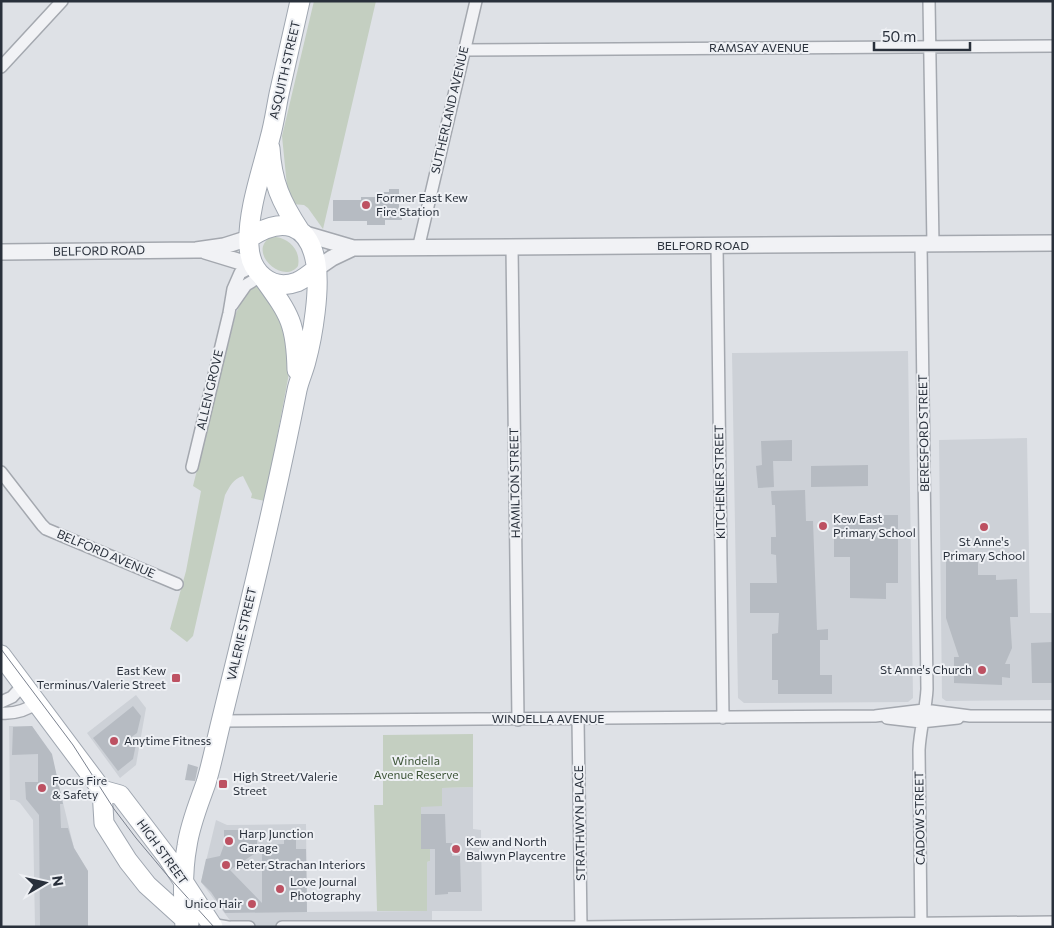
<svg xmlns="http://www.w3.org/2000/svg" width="1054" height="928" viewBox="0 0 1054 928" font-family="Commissioner,sans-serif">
  <rect width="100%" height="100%" fill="#dee1e6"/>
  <path fill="#cdd1d7" d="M 908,351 L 913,698 L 908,702 L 744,703 L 738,698 L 732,353 Z
    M 1027,438 L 1030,613 L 1053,613 L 1053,700 L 946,701 L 942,698 L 939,440 Z
    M 136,695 L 146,708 L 136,765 L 120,778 L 87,733 Z
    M 9,726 L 32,726 L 52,757 L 74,848 L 88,871 L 88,926 L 35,927 L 33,820 L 20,803 L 15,800 L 10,800 Z
    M 473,787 L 473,829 L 481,830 L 482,911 L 432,911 L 432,927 L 235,927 L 201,882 L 216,820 L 227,825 L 306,824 L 307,912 L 426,911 L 427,862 L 430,861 L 430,849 L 421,849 L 421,806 L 441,788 Z"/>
  <path fill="#c4cfc1" d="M 314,1 L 376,1 L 323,229 L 308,208 L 304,205 L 292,204 L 288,196 L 282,136 Z
    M 276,237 C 290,239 301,251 298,266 C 284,285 248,254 269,238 Z
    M 254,285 L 262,290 L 284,322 L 290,368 L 265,501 L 251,498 L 252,494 L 243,476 C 233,479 230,486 225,495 L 193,636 L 187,642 L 170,629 L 186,571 L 201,491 L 193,486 L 236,313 L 247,290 Z
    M 473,734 L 473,787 L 442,788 L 442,806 L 421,807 L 421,849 L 430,849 L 430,861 L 427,862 L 427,911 L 377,911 L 374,805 L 383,805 L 383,735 Z"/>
  <path fill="#b6bbc2" d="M 389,189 L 399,189 L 399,210 L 402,210 L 402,220 L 385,220 L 385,225 L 367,225 L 367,221 L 333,221 L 333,200 L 361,200 L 361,197 L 380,197 L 380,192 L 389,192 Z
    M 792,440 L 792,461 L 773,461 L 774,487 L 758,488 L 756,466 L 762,465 L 761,441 Z
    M 868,465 L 868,486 L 811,487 L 811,466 Z
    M 805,490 L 806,521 L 813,521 L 817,630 L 828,629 L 828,640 L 820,640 L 820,675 L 832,675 L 832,694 L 778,694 L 778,680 L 772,680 L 772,634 L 778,633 L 779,613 L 750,613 L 750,583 L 777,583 L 776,555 L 771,554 L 771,537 L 776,537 L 775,505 L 772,505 L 771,491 Z
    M 834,515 L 898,515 L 898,583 L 886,583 L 886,599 L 850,598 L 850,557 L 834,557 Z
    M 946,553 L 978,553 L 978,575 L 996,575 L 996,580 L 1017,579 L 1018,617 L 1010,617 L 1012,648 L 1005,664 L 1010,664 L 1010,678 L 1002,677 L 1002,685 L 954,683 L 954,657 L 959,657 L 946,618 Z
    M 1053,642 L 1053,683 L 1032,683 L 1031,643 Z
    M 133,706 L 141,716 L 137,733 L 130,738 L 136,744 L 133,759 L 118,771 L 93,738 Z
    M 32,726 L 52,754 L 63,804 L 60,804 L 61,828 L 68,828 L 74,848 L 88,871 L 88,926 L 40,926 L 39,815 L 26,799 L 25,782 L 38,782 L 38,754 L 12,755 L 13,727 Z
    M 188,764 L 198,767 L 195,781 L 185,780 Z
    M 421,814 L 445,814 L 446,843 L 452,843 L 452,856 L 460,856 L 461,892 L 448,892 L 448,894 L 435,895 L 435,849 L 421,849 Z
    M 224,830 L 254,830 L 257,834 L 257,852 L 230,870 L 262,903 L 262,845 L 284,844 L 284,833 L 296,833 L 296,849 L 306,849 L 307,912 L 225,913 L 211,892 L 201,882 L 206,859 L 220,856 L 224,845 Z"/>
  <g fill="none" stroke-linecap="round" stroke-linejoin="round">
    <defs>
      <path id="minor" d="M 929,1 L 933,245
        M 464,50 L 1053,46
        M 1,67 L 62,1
        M 921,245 L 927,689 C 926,710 920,729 919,750 L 921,927
        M 717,246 L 723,718
        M 512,247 L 518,720
        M 418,249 L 476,1
        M 232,305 L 246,285 L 261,276
        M 192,467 L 229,313 L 233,289 L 240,273 L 254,266
        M 1,472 L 42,525 L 46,529 L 177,584
        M 1,702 L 12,697 L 24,684
        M 1,713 C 15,714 26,711 38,702
        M 887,718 L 921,722 L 958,718
        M 578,719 L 581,927
        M 221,721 L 875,716 L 924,710 L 970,716 L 1053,716
        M 210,922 L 216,925 L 228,927
        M 231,927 L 249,927
        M 282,927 L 581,927 L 1053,922"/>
      <path id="tertiary" d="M 302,233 L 353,248 L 1053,243
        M 205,251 L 254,266
        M 1,252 L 196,250 L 224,246 L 249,238
        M 316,269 L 332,258 L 353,248"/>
      <path id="primary" d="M 300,1 C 293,32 286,63 279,94 C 276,109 274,124 270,138 C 262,171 247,212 249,246 C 250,272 271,292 297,282 C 304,279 310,274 316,269
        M 270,148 C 272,182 281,202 300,231
        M 264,279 C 290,315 296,324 297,370
        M 1,655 L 102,790 L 104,823 L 128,861 L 147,885 L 189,923
        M 102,790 L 120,795 L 168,858 L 213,927
        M 185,927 C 183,900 182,872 187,846 C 190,824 199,803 206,783 C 212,763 216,742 221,722 C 248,612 275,502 297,390 C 299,380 304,370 306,361 C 313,335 320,290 316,264 C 309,222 282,216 249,238"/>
    </defs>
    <use href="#minor" stroke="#a4a8af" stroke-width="14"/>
    <use href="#tertiary" stroke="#a4a8af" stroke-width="18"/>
    <use href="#primary" stroke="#9fa6b0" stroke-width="21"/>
    <use href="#minor" stroke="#f1f2f5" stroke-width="11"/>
    <use href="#tertiary" stroke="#f1f2f5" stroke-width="15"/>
    <use href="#primary" stroke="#fff" stroke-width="19"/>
    <path stroke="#7a818e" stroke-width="1" d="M 1,649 L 73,745 L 114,809 L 136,838 L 167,875 L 214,927"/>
  </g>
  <g fill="#bd5162" stroke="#eef0f4" stroke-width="2">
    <circle cx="366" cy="205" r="5"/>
    <circle cx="823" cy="526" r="5"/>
    <circle cx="984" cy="527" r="5"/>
    <circle cx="982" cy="670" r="5"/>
    <rect x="171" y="673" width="10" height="10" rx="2.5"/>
    <circle cx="114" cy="741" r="5"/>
    <rect x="218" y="779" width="10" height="10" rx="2.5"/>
    <circle cx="42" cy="788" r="5"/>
    <circle cx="229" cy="841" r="5"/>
    <circle cx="456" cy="849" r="5"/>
    <circle cx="226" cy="865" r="5"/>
    <circle cx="280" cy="889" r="5"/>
    <circle cx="252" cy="904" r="5"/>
  </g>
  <g text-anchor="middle" stroke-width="4" stroke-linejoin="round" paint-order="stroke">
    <g font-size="12" fill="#29303b" stroke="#eef0f4">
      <text x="759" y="52">RAMSAY AVENUE</text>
      <text transform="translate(285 70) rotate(-77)" y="4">ASQUITH STREET</text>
      <text transform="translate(450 110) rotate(-77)" y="4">SUTHERLAND AVENUE</text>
      <text x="703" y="250">BELFORD ROAD</text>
      <text transform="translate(99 251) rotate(-1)" y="4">BELFORD ROAD</text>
      <text transform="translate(210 390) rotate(-77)" y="4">ALLEN GROVE</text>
      <text transform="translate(924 433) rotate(-91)" y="4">BERESFORD STREET</text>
      <text transform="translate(720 482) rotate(-91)" y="4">KITCHENER STREET</text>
      <text transform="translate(515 483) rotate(-91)" y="4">HAMILTON STREET</text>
      <text transform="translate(106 554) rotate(23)" y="4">BELFORD AVENUE</text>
      <text transform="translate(242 634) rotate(-77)" y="4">VALERIE STREET</text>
      <text x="548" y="723">WINDELLA AVENUE</text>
      <text transform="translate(920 818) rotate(-91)" y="4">CADOW STREET</text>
      <text transform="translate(580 823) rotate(-91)" y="4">STRATHWYN PLACE</text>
      <text transform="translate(162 852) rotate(54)" y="4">HIGH STREET</text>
    </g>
    <g font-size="12" fill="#29303b" stroke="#eef0f4" text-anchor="start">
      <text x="376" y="202">Former East Kew<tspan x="376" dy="14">Fire Station</tspan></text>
      <text x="833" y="523">Kew East<tspan x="833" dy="14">Primary School</tspan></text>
      <text x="984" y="546" text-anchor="middle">St Anne's<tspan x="984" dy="14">Primary School</tspan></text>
      <text x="972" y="674" text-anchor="end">St Anne's Church</text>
      <text x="166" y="675" text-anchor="end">East Kew<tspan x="166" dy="14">Terminus/Valerie Street</tspan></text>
      <text x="124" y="745">Anytime Fitness</text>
      <text x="233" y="781">High Street/Valerie<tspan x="233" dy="14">Street</tspan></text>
      <text x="52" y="785">Focus Fire<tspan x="52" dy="14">&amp; Safety</tspan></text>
      <text x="239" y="838">Harp Junction<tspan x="239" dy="14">Garage</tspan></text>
      <text x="466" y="846">Kew and North<tspan x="466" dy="14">Balwyn Playcentre</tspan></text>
      <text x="236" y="869">Peter Strachan Interiors</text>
      <text x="290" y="886">Love Journal<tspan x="290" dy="14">Photography</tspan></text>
      <text x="242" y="908" text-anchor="end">Unico Hair</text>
    </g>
    <g font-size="12" fill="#3e5538" stroke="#eef0f4">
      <text x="416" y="765">Windella<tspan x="416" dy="14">Avenue Reserve</tspan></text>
    </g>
  </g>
  <rect width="1054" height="928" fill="none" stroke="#29303b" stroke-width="5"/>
  <g transform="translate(45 883) rotate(81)" stroke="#eef0f4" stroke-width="4" paint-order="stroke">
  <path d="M0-4L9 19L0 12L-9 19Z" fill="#29303b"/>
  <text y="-8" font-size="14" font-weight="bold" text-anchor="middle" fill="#29303b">N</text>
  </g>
  <path d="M874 42v8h96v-8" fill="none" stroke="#29303b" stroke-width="2.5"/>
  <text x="882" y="42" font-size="15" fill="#29303b" stroke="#eef0f4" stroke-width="4" paint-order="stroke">50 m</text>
</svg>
